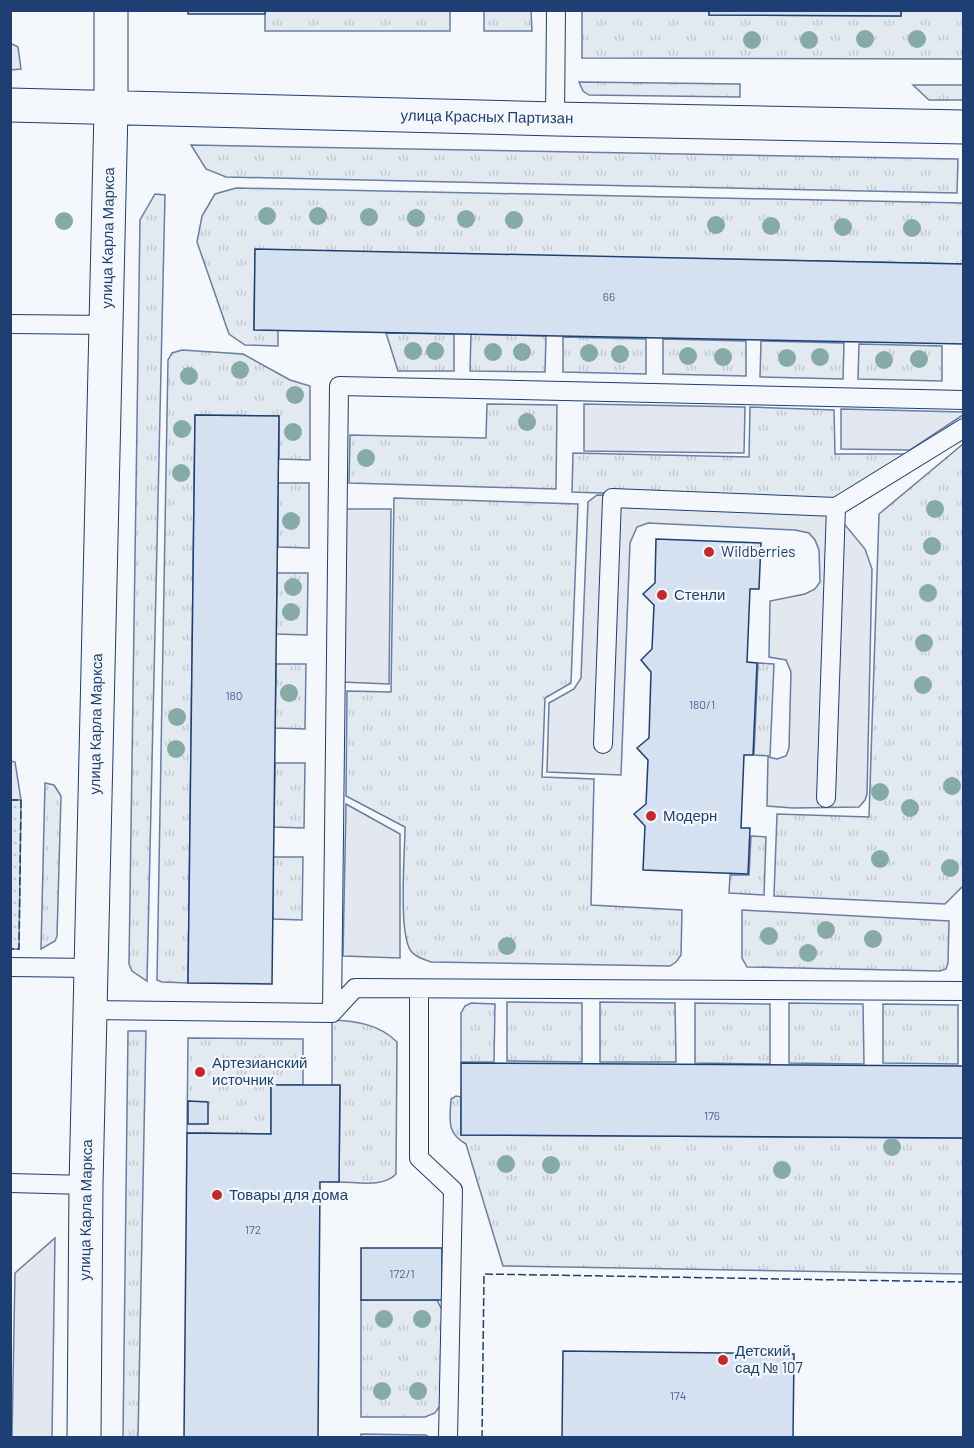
<svg xmlns="http://www.w3.org/2000/svg" width="974" height="1448" viewBox="0 0 974 1448" font-family="Barlow,sans-serif">
  <defs>
    <pattern id="grass-tufts" width="24" height="20" patternUnits="userSpaceOnUse" patternTransform="scale(1.5)"><rect width="24" height="20" fill="#e3e9f0"/><path d="M3 7l-1-3M5 7V3M7 7l1-3M15 17l-1-3M17 17v-4M19 17l1-3" fill="none" stroke="#c2c9d1"/></pattern>
    <pattern id="park-dots" width="8" height="8" patternUnits="userSpaceOnUse" patternTransform="scale(1.5)"><rect width="8" height="8" fill="#e3e9f0"/><path d="M2 2h.1M6 6h.1" fill="none" stroke="#c2c9d1" stroke-width="1.8" stroke-linecap="round"/></pattern>
  </defs>
  <rect width="100%" height="100%" fill="#f4f7fb"/>
  <path fill="url(#grass-tufts)" stroke="#687fa3" stroke-width="1.5" d="M 709,10 L 709,15 L 901,16 L 901,11 L 963,11 L 963,59 L 582,58 L 582,11 Z
    M 265,11 L 450,11 L 450,31 L 265,31 Z
    M 484,11 L 531,11 L 532,31 L 484,31 Z
    M 10,43 L 18,47 L 21,69 L 11,70 Z
    M 579,82 L 740,84 L 740,97 L 589,95 L 583,91 Z
    M 913,85 L 963,85 L 963,100 L 929,100 Z
    M 191,145 L 958,159 L 957,193 L 226,177 L 206,169 Z
    M 236,188 L 963,203 L 963,264 L 255,250 L 254,329 L 278,330 L 278,346 L 245,345 L 229,334 L 197,242 L 202,216 L 215,194 Z
    M 155,194 L 165,195 L 147,981 L 132,971 L 129,964 L 140,220 Z
    M 386,333 L 454,334 L 454,371 L 398,371 Z
    M 471,334 L 546,336 L 545,372 L 470,371 Z
    M 563,337 L 646,339 L 646,374 L 563,372 Z
    M 663,339 L 746,341 L 746,376 L 663,374 Z
    M 761,341 L 844,343 L 843,379 L 760,377 Z
    M 859,344 L 942,346 L 942,381 L 858,379 Z
    M 182,350 L 243,354 L 290,380 L 310,386 L 310,460 L 279,459 L 279,416 L 195,415 L 188,983 L 162,982 L 157,980 L 168,360 L 172,353 Z
    M 487,404 L 557,405 L 556,489 L 349,483 L 350,435 L 486,438 Z
    M 750,407 L 834,410 L 835,454 L 906,454 L 834,501 L 572,492 L 573,453 L 749,457 Z
    M 963,444 L 963,886 L 945,904 L 774,896 L 777,814 L 869,817 L 879,514 Z
    M 278,483 L 309,483 L 309,548 L 278,547 Z
    M 394,498 L 578,504 L 571,683 L 545,698 L 542,777 L 594,779 L 591,905 L 682,910 L 681,955 L 676,962 L 670,966 L 431,962 C 424,959 416,958 411,951 C 398,934 405,852 405,827 L 346,796 L 347,691 L 391,692 Z
    M 277,573 L 308,573 L 307,635 L 276,634 Z
    M 758,663 L 774,664 L 770,756 L 754,755 Z
    M 276,664 L 306,664 L 305,729 L 275,728 Z
    M 11,761 L 15,762 L 21,800 L 11,800 Z
    M 275,763 L 305,763 L 304,828 L 274,827 Z
    M 45,783 L 54,785 L 61,796 L 57,936 L 55,941 L 41,949 Z
    M 751,836 L 766,837 L 764,895 L 729,893 L 730,875 L 749,875 Z
    M 273,857 L 303,857 L 302,920 L 273,919 Z
    M 742,910 L 949,921 L 948,963 L 946,969 L 940,971 L 747,967 L 742,958 Z
    M 507,1002 L 582,1003 L 582,1062 L 507,1061 Z
    M 600,1002 L 675,1003 L 676,1062 L 600,1062 Z
    M 471,1003 L 495,1004 L 494,1062 L 461,1062 L 461,1013 L 465,1006 Z
    M 695,1003 L 770,1004 L 770,1064 L 695,1063 Z
    M 789,1003 L 863,1004 L 864,1064 L 789,1063 Z
    M 883,1004 L 958,1005 L 958,1064 L 883,1063 Z
    M 332,1020 C 356,1021 379,1024 397,1042 L 396,1174 C 383,1188 357,1182 339,1182 L 340,1086 L 332,1085 Z
    M 128,1031 L 146,1031 L 138,1438 L 123,1437 Z
    M 188,1038 L 303,1039 L 303,1085 L 271,1085 L 271,1134 L 187,1133 Z
    M 456,1096 L 461,1097 L 461,1135 L 963,1138 L 963,1274 L 503,1266 L 466,1144 C 446,1133 450,1119 451,1099 Z
    M 361,1300 L 437,1300 L 443,1312 L 442,1403 L 435,1413 L 425,1417 L 361,1417 Z
    M 361,1434 L 426,1435 L 429,1437 L 361,1438 Z"/>
  <path fill="url(#park-dots)" stroke="#687fa3" stroke-width="1.5" d="M 11,800 L 21,800 L 19,949 L 11,949 Z"/>
  <path fill="#e3e8f0" stroke="#687fa3" stroke-width="1.5" d="M 584,404 L 745,407 L 744,453 L 584,451 Z
    M 841,409 L 963,412 L 963,415 L 910,450 L 841,449 Z
    M 597,495 L 827,503 L 865,549 L 872,569 L 867,794 L 865,800 L 859,807 L 793,808 L 767,806 L 768,757 L 777,759 L 786,756 L 789,748 L 791,672 L 786,660 L 769,657 L 770,601 L 805,594 L 815,589 L 820,582 L 819,550 L 815,540 L 809,533 L 795,530 L 648,523 L 637,527 L 630,543 L 621,775 L 547,772 L 549,703 L 574,689 L 581,678 L 588,502 Z
    M 345,509 L 391,509 L 389,684 L 342,682 Z
    M 346,804 L 400,834 L 400,958 L 343,956 Z
    M 55,1238 L 52,1437 L 12,1437 L 15,1273 Z"/>
  <path fill="#d5e0f0" stroke="#1d3f73" stroke-width="1.5" d="M 188,10 L 265,10 L 265,14 L 188,14 Z
    M 709,10 L 901,10 L 901,16 L 709,15 Z
    M 255,249 L 964,264 L 964,344 L 254,330 Z
    M 195,415 L 279,416 L 272,984 L 188,983 Z
    M 656,539 L 761,543 L 759,589 L 750,589 L 747,662 L 757,663 L 753,755 L 744,755 L 741,828 L 750,828 L 748,874 L 643,870 L 645,826 L 634,814 L 646,804 L 648,760 L 637,748 L 649,738 L 651,672 L 641,660 L 652,649 L 654,605 L 643,594 L 655,583 Z
    M 461,1063 L 964,1066 L 964,1138 L 461,1135 Z
    M 271,1085 L 340,1085 L 339,1182 L 320,1182 L 318,1438 L 184,1438 L 187,1133 L 271,1134 Z
    M 188,1101 L 208,1102 L 208,1124 L 188,1124 Z
    M 361,1248 L 442,1248 L 442,1300 L 361,1300 Z
    M 563,1351 L 794,1354 L 793,1438 L 562,1438 Z"/>
  <g fill="none" stroke-linecap="round" stroke-linejoin="round">
    <defs>
      <path id="service" d="M 555,119 L 556,10
        M 10,324 L 107,325
        M 836,507 L 964,428
        M 603,744 L 612,498 L 836,507 L 826,798
        M 10,967 L 91,968
        M 419,989 L 419,1158 L 453,1190 L 448,1438
        M 90,1010 L 332,1013 L 355,988 L 964,991
        M 332,1013 L 339,386 L 964,400
        M 10,1183 L 86,1185"/>
      <path id="tertiary" d="M 10,105 L 555,119 L 964,127
        M 84,1438 L 86,1185 L 111,109 L 111,10"/>
    </defs>
    <use href="#service" stroke="#1d3f73" stroke-width="20"/>
    <use href="#tertiary" stroke="#1d3f73" stroke-width="35"/>
    <use href="#service" stroke="#f4f7fb" stroke-width="18"/>
    <use href="#tertiary" stroke="#f4f7fb" stroke-width="33"/>
    <path stroke="#1d3f73" stroke-width="1.5" stroke-dasharray="8 3" stroke-linecap="butt" d="M 10,800 L 21,800 L 19,949 L 10,949
      M 482,1438 L 484,1274 L 964,1282"/>
  </g>
  <g fill="#86aba6">
    <circle cx="865" cy="39" r="9"/>
    <circle cx="917" cy="39" r="9"/>
    <circle cx="752" cy="40" r="9"/>
    <circle cx="809" cy="40" r="9"/>
    <circle cx="267" cy="216" r="9"/>
    <circle cx="318" cy="216" r="9"/>
    <circle cx="369" cy="217" r="9"/>
    <circle cx="416" cy="218" r="9"/>
    <circle cx="466" cy="219" r="9"/>
    <circle cx="514" cy="220" r="9"/>
    <circle cx="64" cy="221" r="9"/>
    <circle cx="716" cy="225" r="9"/>
    <circle cx="771" cy="226" r="9"/>
    <circle cx="843" cy="227" r="9"/>
    <circle cx="912" cy="228" r="9"/>
    <circle cx="413" cy="351" r="9"/>
    <circle cx="435" cy="351" r="9"/>
    <circle cx="493" cy="352" r="9"/>
    <circle cx="522" cy="352" r="9"/>
    <circle cx="589" cy="353" r="9"/>
    <circle cx="620" cy="354" r="9"/>
    <circle cx="688" cy="356" r="9"/>
    <circle cx="723" cy="357" r="9"/>
    <circle cx="820" cy="357" r="9"/>
    <circle cx="787" cy="358" r="9"/>
    <circle cx="919" cy="359" r="9"/>
    <circle cx="884" cy="360" r="9"/>
    <circle cx="240" cy="370" r="9"/>
    <circle cx="189" cy="376" r="9"/>
    <circle cx="295" cy="395" r="9"/>
    <circle cx="527" cy="422" r="9"/>
    <circle cx="182" cy="429" r="9"/>
    <circle cx="293" cy="432" r="9"/>
    <circle cx="366" cy="458" r="9"/>
    <circle cx="181" cy="473" r="9"/>
    <circle cx="935" cy="509" r="9"/>
    <circle cx="291" cy="521" r="9"/>
    <circle cx="932" cy="546" r="9"/>
    <circle cx="293" cy="587" r="9"/>
    <circle cx="928" cy="593" r="9"/>
    <circle cx="291" cy="612" r="9"/>
    <circle cx="924" cy="643" r="9"/>
    <circle cx="923" cy="685" r="9"/>
    <circle cx="289" cy="693" r="9"/>
    <circle cx="177" cy="717" r="9"/>
    <circle cx="176" cy="749" r="9"/>
    <circle cx="952" cy="786" r="9"/>
    <circle cx="880" cy="792" r="9"/>
    <circle cx="910" cy="808" r="9"/>
    <circle cx="880" cy="859" r="9"/>
    <circle cx="950" cy="868" r="9"/>
    <circle cx="826" cy="930" r="9"/>
    <circle cx="769" cy="936" r="9"/>
    <circle cx="873" cy="939" r="9"/>
    <circle cx="507" cy="946" r="9"/>
    <circle cx="808" cy="953" r="9"/>
    <circle cx="892" cy="1147" r="9"/>
    <circle cx="506" cy="1164" r="9"/>
    <circle cx="551" cy="1165" r="9"/>
    <circle cx="782" cy="1170" r="9"/>
    <circle cx="384" cy="1319" r="9"/>
    <circle cx="422" cy="1319" r="9"/>
    <circle cx="382" cy="1391" r="9"/>
    <circle cx="418" cy="1391" r="9"/>
  </g>
  <g fill="#c62828" stroke="#f4f7fb" stroke-width="2">
    <circle cx="709" cy="552" r="6"/>
    <circle cx="662" cy="595" r="6"/>
    <circle cx="651" cy="816" r="6"/>
    <circle cx="200" cy="1072" r="6"/>
    <circle cx="217" cy="1195" r="6"/>
    <circle cx="723" cy="1360" r="6"/>
  </g>
  <g text-anchor="middle" stroke-width="4.5" stroke-linejoin="round" paint-order="stroke">
    <g font-size="12" fill="#4b6792">
      <text x="609" y="301">66</text>
      <text x="234" y="700">180</text>
      <text x="702" y="709">180/1</text>
      <text x="712" y="1120">176</text>
      <text x="253" y="1234">172</text>
      <text x="402" y="1278">172/1</text>
      <text x="678" y="1400">174</text>
    </g>
    <g font-size="15" fill="#1d3f73" stroke="#f4f7fb">
      <text transform="translate(487 117) rotate(1)" y="5">улица Красных Партизан</text>
      <text transform="translate(108 238) rotate(-89)" y="5">улица Карла Маркса</text>
      <text transform="translate(96 724) rotate(-89)" y="5">улица Карла Маркса</text>
      <text transform="translate(86 1210) rotate(-89)" y="5">улица Карла Маркса</text>
    </g>
    <g font-size="15" fill="#1d3f73" stroke="#f4f7fb" text-anchor="start">
      <text x="721" y="557">Wildberries</text>
      <text x="674" y="600">Стенли</text>
      <text x="663" y="821">Модерн</text>
      <text x="212" y="1068">Артезианский<tspan x="212" dy="17">источник</tspan></text>
      <text x="229" y="1200">Товары для дома</text>
      <text x="735" y="1356">Детский<tspan x="735" dy="17">сад № 107</tspan></text>
    </g>
  </g>
  <rect width="974" height="1448" fill="none" stroke="#1d3f73" stroke-width="24"/>
</svg>
